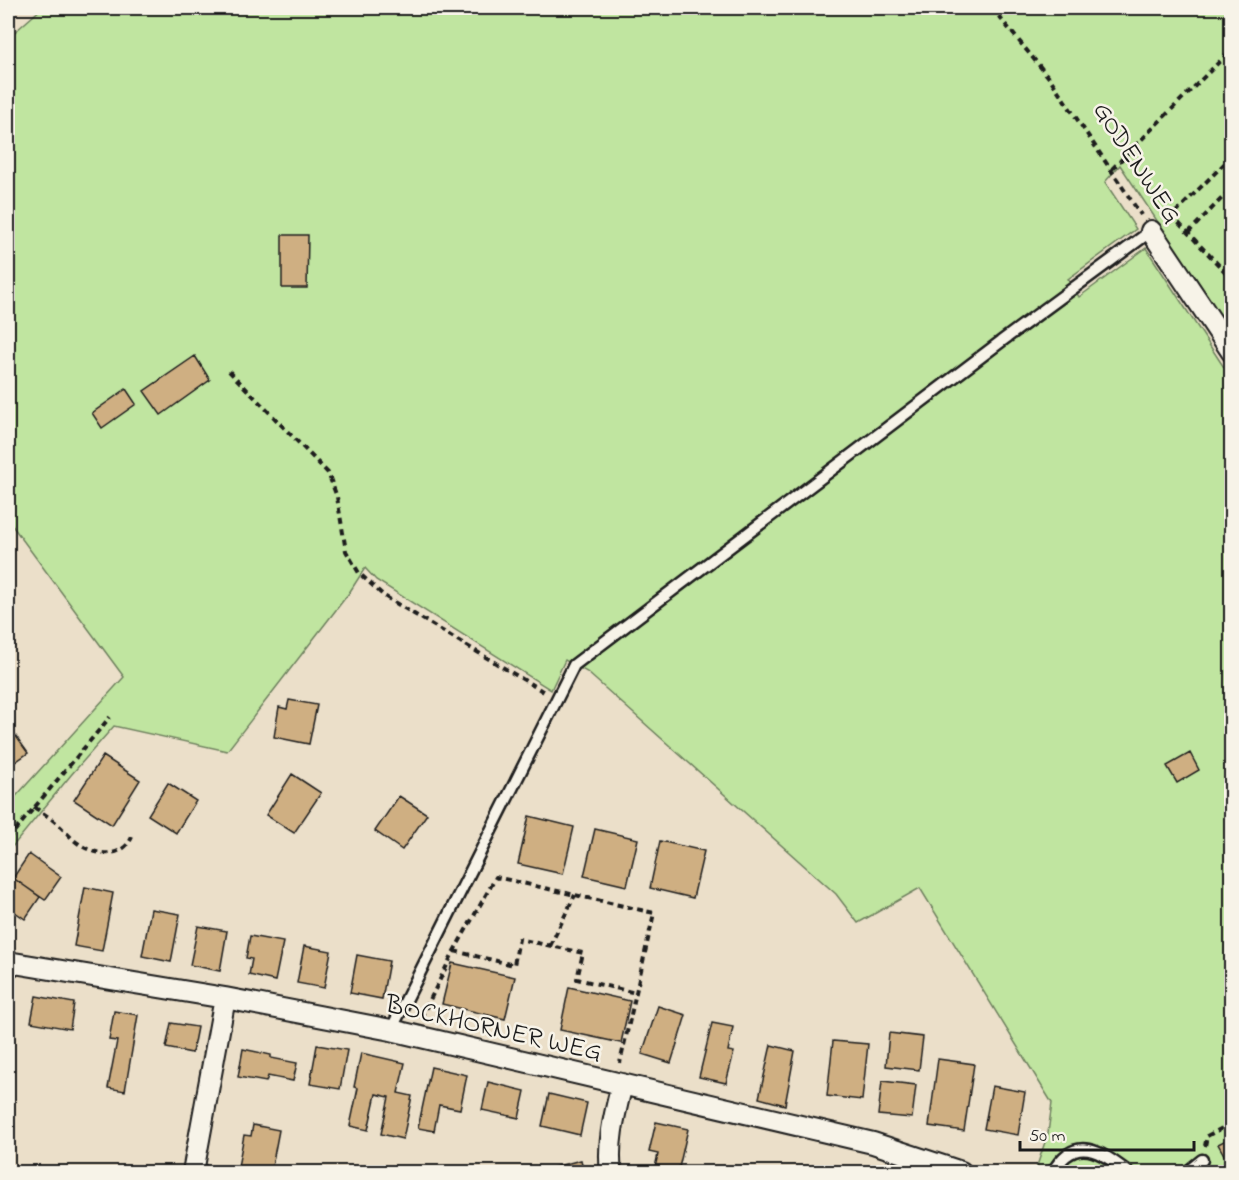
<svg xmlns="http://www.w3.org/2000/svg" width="1239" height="1180" viewBox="0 0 1239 1180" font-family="'Indie Flower',sans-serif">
  <rect width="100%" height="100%" fill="#ebdfc9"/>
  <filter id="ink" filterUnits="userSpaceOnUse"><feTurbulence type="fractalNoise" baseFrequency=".0167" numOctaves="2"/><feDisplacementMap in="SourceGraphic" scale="12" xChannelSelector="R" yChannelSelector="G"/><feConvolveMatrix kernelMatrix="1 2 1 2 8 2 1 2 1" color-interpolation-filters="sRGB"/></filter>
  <g filter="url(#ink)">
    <path fill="#c0e5a0" stroke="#6e805e" stroke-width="1.5" d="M 42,8 L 1231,8 L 1231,332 L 1120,165 L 1105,182 L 1136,229 L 1068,279 L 1079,297 L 1146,248 L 1231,378 L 1231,1172 L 1035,1172 L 1048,1133 L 1052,1103 L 920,888 L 858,923 L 836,894 L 587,672 L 565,660 L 551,690 L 376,580 L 365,568 L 349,593 L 227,751 L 114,726 L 71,775 L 8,852 L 8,805 L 124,677 L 8,520 L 8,38 Z"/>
    <path fill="#cfaf82" stroke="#1c1c1c" stroke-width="1.5" d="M 282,235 L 308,235 L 307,288 L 282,288 Z
      M 195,356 L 210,380 L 161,415 L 144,391 Z
      M 126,389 L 136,404 L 102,428 L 92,413 Z
      M 289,700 L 317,705 L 309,744 L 274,737 L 279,707 L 287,709 Z
      M 8,725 L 28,753 L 8,767 Z
      M 1190,753 L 1199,770 L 1177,783 L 1167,766 Z
      M 103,756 L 140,780 L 112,825 L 74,800 Z
      M 292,774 L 321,793 L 294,833 L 266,815 Z
      M 168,783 L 196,801 L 176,833 L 148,815 Z
      M 399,796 L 427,814 L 402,850 L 375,831 Z
      M 529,816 L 574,827 L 563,874 L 518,864 Z
      M 595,829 L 638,839 L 627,886 L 584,876 Z
      M 660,841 L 704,851 L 693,898 L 650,888 Z
      M 29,854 L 61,877 L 45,900 L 13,878 Z
      M 9,875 L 40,897 L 25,919 L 8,907 Z
      M 85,887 L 113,893 L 102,951 L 74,946 Z
      M 151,909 L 180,914 L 171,962 L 142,956 Z
      M 198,926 L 227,931 L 220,971 L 190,965 Z
      M 250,936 L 283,942 L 275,981 L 249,975 L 252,959 L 246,958 Z
      M 304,946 L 331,951 L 324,988 L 297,983 Z
      M 357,955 L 389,961 L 382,999 L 350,993 Z
      M 452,963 L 515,977 L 505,1019 L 442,1004 Z
      M 569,987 L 630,1001 L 621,1043 L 560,1030 Z
      M 36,996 L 74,1003 L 70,1029 L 31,1022 Z
      M 658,1006 L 686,1015 L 671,1063 L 642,1054 Z
      M 114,1011 L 138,1015 L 125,1091 L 108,1088 L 117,1041 L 109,1040 Z
      M 171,1023 L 197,1027 L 192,1053 L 166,1048 Z
      M 712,1023 L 733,1027 L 728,1051 L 734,1052 L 726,1083 L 699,1077 Z
      M 889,1033 L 923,1037 L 919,1070 L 886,1066 Z
      M 833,1041 L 868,1044 L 862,1100 L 827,1096 Z
      M 317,1045 L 347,1050 L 340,1089 L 310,1084 Z
      M 771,1045 L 795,1051 L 785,1105 L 759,1098 Z
      M 243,1049 L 271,1055 L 271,1058 L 297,1063 L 293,1081 L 268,1076 L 266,1082 L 238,1077 Z
      M 361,1053 L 405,1063 L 398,1093 L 412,1096 L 403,1139 L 381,1134 L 389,1097 L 376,1094 L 368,1130 L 350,1126 L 358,1088 L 354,1087 Z
      M 938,1059 L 974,1064 L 964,1131 L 929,1126 Z
      M 431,1067 L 467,1075 L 460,1109 L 439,1105 L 434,1131 L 418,1128 Z
      M 882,1081 L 916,1085 L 912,1118 L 878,1115 Z
      M 488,1082 L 525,1091 L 519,1118 L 482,1110 Z
      M 992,1086 L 1025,1092 L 1018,1135 L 984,1129 Z
      M 549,1094 L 587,1103 L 580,1135 L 542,1126 Z
      M 656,1122 L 688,1129 L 678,1172 L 654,1172 L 658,1154 L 649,1152 Z
      M 253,1125 L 279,1130 L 271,1172 L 237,1172 L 244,1135 L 251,1136 Z
      M 1232,1137 L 1232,1169 L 1218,1144 Z
      M 581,1160 L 584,1172 L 556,1172 L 554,1167 Z"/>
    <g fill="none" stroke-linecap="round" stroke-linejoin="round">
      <defs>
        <path id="service" d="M 391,1030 L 574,665 L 1003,340 L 1151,231
          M 1053,1172 C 1075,1133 1101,1152 1128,1172
          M 1187,1172 L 1202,1160"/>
        <path id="minor" d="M 1151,231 L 1232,352
          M 8,962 L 225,998 L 391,1030 L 873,1143 L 961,1172
          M 193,1172 L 225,998
          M 611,1172 C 607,1142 615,1113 622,1084"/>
      </defs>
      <use href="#service" stroke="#1c1c1c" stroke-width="15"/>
      <use href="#minor" stroke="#1c1c1c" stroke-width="24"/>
      <path stroke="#1c1c1c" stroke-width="4" stroke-dasharray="6 4.5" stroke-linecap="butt" d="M 992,8 L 1051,80 L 1141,215
        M 1232,156 L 1172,216 L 1232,279
        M 1112,169 L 1232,49
        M 1188,233 L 1232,188
        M 229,371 L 328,473 L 337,497 L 346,551 L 359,573 L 384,596 L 544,692
        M 34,807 C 41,812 48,816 54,821 C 63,828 70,838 79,844 C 96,856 122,859 132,837
        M 8,839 L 110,717
        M 550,946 L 575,895
        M 454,951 L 514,965 L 519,939 L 583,953 L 577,979 L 636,993
        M 421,1018 L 454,951 L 496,877 L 654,913 L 620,1063
        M 1205,1146 L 1207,1136 L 1232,1123"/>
      <use href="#service" stroke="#f7f3e8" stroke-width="10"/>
      <use href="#minor" stroke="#f7f3e8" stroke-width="20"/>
    </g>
  </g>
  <g text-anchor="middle" stroke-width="5" stroke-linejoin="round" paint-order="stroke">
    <g font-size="27" fill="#1c1c1c" stroke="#f7f3e8">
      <text transform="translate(1138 162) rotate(57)" y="9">GODENWEG</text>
      <text transform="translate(494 1027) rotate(13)" y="9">BOCKHORNER WEG</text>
    </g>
  </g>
  <rect width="1239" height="1180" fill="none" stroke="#f7f3e8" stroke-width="30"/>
  <rect x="15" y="15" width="1209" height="1150" fill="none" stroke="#1c1c1c" stroke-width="2" filter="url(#ink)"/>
  <path d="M1020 1141v9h174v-9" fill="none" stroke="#1c1c1c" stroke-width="3"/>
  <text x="1029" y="1141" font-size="18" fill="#1c1c1c" stroke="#f7f3e8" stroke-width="4.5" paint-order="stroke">50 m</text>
</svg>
